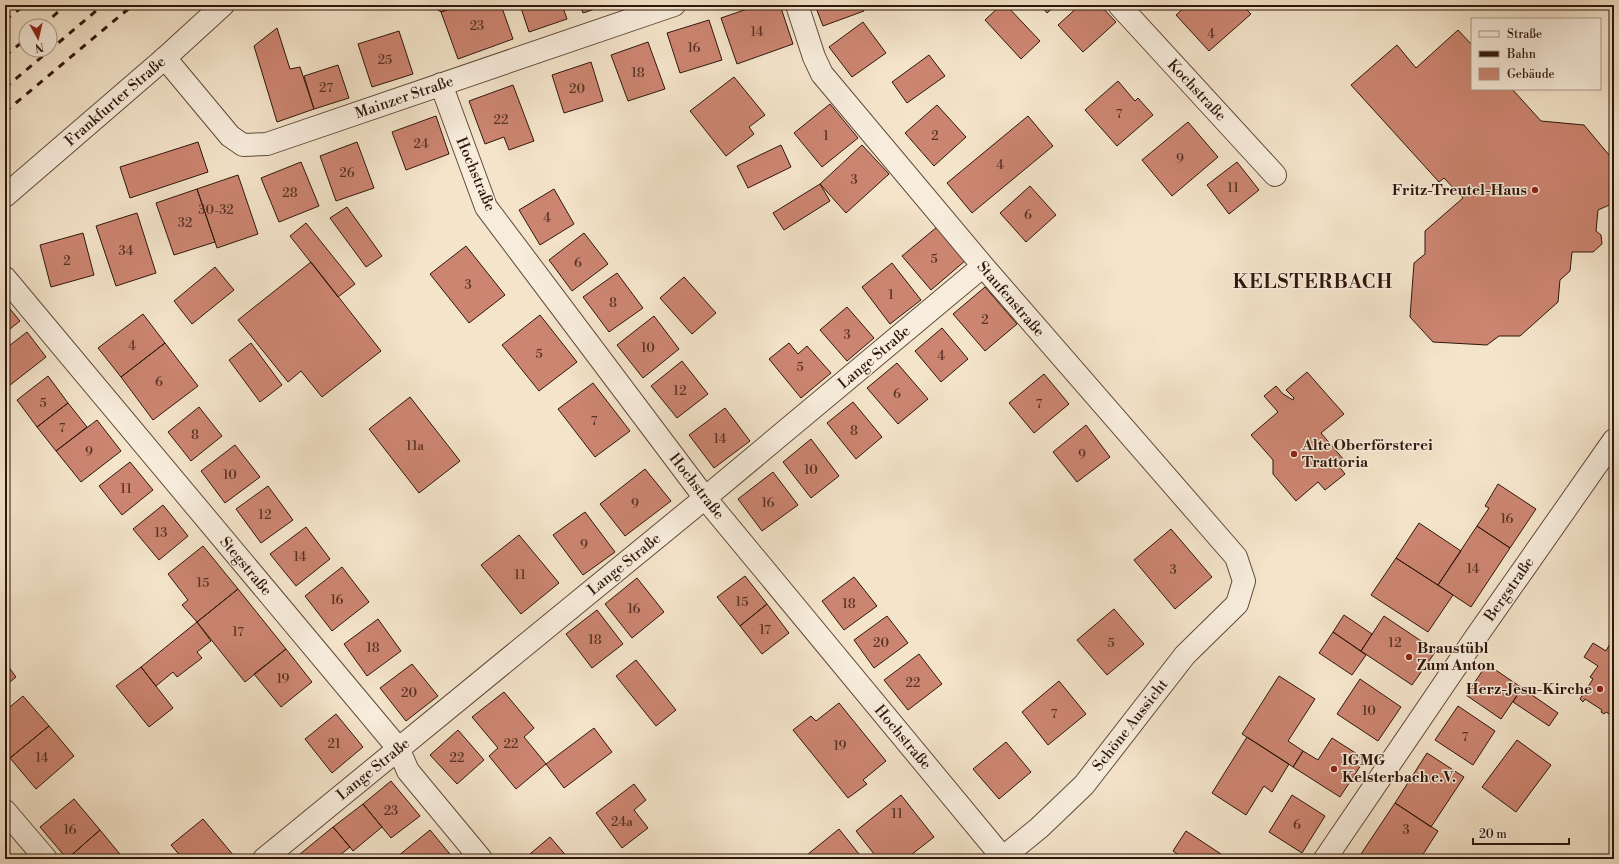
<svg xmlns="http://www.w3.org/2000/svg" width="1619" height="864" viewBox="0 0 1619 864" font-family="'Libre Bodoni',serif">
  <rect width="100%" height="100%" fill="#f4e4ca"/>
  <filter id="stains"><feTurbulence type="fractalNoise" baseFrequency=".005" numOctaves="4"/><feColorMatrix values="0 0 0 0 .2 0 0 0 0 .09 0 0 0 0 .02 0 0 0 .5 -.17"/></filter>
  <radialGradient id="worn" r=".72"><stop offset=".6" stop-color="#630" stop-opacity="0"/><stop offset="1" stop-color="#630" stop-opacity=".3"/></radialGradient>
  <path fill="#cc8571" stroke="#2f160b" d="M 431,5 L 460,5 L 441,12 Z
    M 460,5 L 501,5 L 513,39 L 458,59 L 441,12 Z
    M 520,5 L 562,5 L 567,19 L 529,32 Z
    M 580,5 L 607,5 L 583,13 Z
    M 759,5 L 780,5 L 793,44 L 737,64 L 721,18 Z
    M 815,5 L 862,5 L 864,11 L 823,26 Z
    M 1001,5 L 1006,5 L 1040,41 L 1021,59 L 985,20 Z
    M 1041,5 L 1056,5 L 1047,13 Z
    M 1080,5 L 1100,5 L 1116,22 L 1083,52 L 1058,25 Z
    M 1187,5 L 1242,5 L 1251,14 L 1209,51 L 1176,15 Z
    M 709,20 L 722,60 L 680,73 L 667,33 Z
    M 863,22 L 886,53 L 852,77 L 829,47 Z
    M 277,28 L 290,69 L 300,67 L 314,109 L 277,122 L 254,46 Z
    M 1458,30 L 1472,45 L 1472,89 L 1512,89 L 1541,121 L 1584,125 L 1614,161 L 1614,203 L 1598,210 L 1596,231 L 1601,235 L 1602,244 L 1593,252 L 1572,252 L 1570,271 L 1560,280 L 1558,302 L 1520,336 L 1499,336 L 1487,345 L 1433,342 L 1410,317 L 1414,263 L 1425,254 L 1425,231 L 1463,198 L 1444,178 L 1439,182 L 1351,85 L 1397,45 L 1416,68 Z
    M 399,31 L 413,74 L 372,87 L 358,44 Z
    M 648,42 L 665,89 L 628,101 L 611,55 Z
    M 929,55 L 945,76 L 907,103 L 892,82 Z
    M 591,62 L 603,101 L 564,113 L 552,75 Z
    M 338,65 L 349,98 L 314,109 L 304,76 Z
    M 734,77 L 765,115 L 749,127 L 754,134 L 726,156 L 690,111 Z
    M 1118,81 L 1135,101 L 1138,98 L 1153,115 L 1117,146 L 1085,110 Z
    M 513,85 L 534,141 L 509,150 L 504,137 L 485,144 L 469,101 Z
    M 830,104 L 858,138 L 822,167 L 794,133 Z
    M 937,105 L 966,137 L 934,166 L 905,133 Z
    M 436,116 L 449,154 L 406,170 L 392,132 Z
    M 1028,116 L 1053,146 L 972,213 L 947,183 Z
    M 1188,122 L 1218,157 L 1172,196 L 1142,160 Z
    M 198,142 L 208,172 L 130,198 L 120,167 Z
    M 357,142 L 374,188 L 336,201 L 320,156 Z
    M 781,145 L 791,167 L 748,188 L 737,166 Z
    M 862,145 L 889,174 L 846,213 L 820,184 Z
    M 301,162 L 319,206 L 279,222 L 261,178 Z
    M 1237,162 L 1259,190 L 1229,214 L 1207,185 Z
    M 238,175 L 258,234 L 217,248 L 197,189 Z
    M 820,184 L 830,201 L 784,230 L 773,213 Z
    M 1030,186 L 1056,215 L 1026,242 L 1000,213 Z
    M 197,189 L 215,242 L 174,255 L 156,203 Z
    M 554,189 L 574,224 L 540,245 L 519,210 Z
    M 347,207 L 382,256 L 366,267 L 330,218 Z
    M 137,213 L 156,273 L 116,286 L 96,226 Z
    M 306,223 L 355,284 L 338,297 L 290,236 Z
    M 937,227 L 966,260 L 931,290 L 902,256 Z
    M 83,233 L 94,275 L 51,287 L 40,245 Z
    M 584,233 L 608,264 L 572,291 L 549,260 Z
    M 466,246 L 505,295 L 469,323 L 430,274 Z
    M 311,262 L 381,351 L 322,397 L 301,371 L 288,382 L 238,320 Z
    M 892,263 L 921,300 L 890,324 L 862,287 Z
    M 215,267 L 234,290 L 192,324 L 174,301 Z
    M 617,273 L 643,308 L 609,332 L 583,297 Z
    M 684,277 L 716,313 L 692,334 L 660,298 Z
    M 985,287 L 1017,324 L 985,351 L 953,314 Z
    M 5,303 L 20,321 L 5,333 Z
    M 847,307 L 874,338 L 847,361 L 820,330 Z
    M 143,314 L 165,343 L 121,377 L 98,348 Z
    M 540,315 L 577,362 L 539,391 L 502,345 Z
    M 654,316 L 679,349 L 643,378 L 617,345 Z
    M 942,328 L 968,359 L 941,382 L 915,351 Z
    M 27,332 L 46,357 L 5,389 L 5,349 Z
    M 165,343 L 198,386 L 153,420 L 121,377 Z
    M 251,343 L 282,385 L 260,402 L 229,360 Z
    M 789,343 L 798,354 L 807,346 L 831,373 L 801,398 L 769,359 Z
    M 682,361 L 708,394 L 677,418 L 651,386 Z
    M 897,363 L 928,399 L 898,424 L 867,388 Z
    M 1307,372 L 1344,414 L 1321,433 L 1344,460 L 1338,465 L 1345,474 L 1325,490 L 1318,482 L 1296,501 L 1273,474 L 1273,460 L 1251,435 L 1278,412 L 1264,396 L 1276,386 L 1283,394 L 1293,400 L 1294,398 L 1286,390 Z
    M 1044,374 L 1069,404 L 1034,433 L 1009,403 Z
    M 48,376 L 68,403 L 37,427 L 17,400 Z
    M 593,383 L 630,431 L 595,457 L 558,409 Z
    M 410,397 L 460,461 L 419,493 L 369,429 Z
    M 853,402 L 882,437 L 856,459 L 827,423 Z
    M 68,403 L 87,427 L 56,451 L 37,427 Z
    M 199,407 L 222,436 L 191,461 L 168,432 Z
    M 725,408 L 750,441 L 714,468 L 689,435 Z
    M 97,420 L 121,451 L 81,482 L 56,451 Z
    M 1086,425 L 1110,457 L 1077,482 L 1053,452 Z
    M 811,439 L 839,476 L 811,498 L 783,462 Z
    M 235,445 L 260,477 L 225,503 L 201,471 Z
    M 130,462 L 153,490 L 122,515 L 99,486 Z
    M 645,469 L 671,501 L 625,536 L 600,504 Z
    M 773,472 L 798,505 L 762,531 L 738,499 Z
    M 1498,484 L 1536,509 L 1510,548 L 1477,526 L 1489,508 L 1485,506 Z
    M 268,486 L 293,520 L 261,543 L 236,509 Z
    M 163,505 L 188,536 L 159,560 L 133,529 Z
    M 585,512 L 615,552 L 583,575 L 553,535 Z
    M 1419,523 L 1461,551 L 1438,585 L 1396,558 Z
    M 1477,526 L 1510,548 L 1471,607 L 1438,585 Z
    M 306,527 L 330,559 L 296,586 L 270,554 Z
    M 1171,529 L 1212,577 L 1175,609 L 1134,560 Z
    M 519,535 L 559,583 L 521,614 L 481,565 Z
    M 203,546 L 238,589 L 197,622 L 182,605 L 188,600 L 168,574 Z
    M 1396,558 L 1453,595 L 1428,632 L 1371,595 Z
    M 342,567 L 369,602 L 332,631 L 305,596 Z
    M 745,576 L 767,604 L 740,626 L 717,597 Z
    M 854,577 L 877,606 L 844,630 L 822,601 Z
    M 637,578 L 664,612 L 632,638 L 605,604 Z
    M 238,589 L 286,649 L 245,682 L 197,622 Z
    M 767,604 L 789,633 L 762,654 L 740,626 Z
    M 1114,609 L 1144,644 L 1107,675 L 1077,640 Z
    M 597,610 L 623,644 L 592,668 L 566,634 Z
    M 1344,615 L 1372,634 L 1361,651 L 1333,632 Z
    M 887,616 L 908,643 L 874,668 L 854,640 Z
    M 1384,616 L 1436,651 L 1412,685 L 1361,651 Z
    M 378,619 L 401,651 L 367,676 L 344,644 Z
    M 197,622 L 211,641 L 197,652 L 202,658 L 177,677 L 173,672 L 156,686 L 141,667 Z
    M 1333,632 L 1366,655 L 1352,675 L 1319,653 Z
    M 1612,640 L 1614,642 L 1614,717 L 1606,712 L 1604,714 L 1601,712 L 1602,710 L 1585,699 L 1583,702 L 1580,699 L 1593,679 L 1590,677 L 1598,666 L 1584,657 L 1593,643 L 1606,651 Z
    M 286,649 L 312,682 L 281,707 L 254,674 Z
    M 919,654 L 942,684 L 908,710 L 884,680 Z
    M 636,660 L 676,710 L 656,726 L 616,676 Z
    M 5,662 L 16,677 L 5,686 Z
    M 412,664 L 438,696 L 406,721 L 380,688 Z
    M 1487,664 L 1522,688 L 1501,719 L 1466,695 Z
    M 141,667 L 173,708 L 149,727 L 116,686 Z
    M 1279,676 L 1315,699 L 1288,741 L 1303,751 L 1293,767 L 1242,734 Z
    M 1360,679 L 1401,707 L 1378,741 L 1337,714 Z
    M 1059,681 L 1086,714 L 1048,745 L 1022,712 Z
    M 1522,688 L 1558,713 L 1549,726 L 1513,702 Z
    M 504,692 L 534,728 L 524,737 L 546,764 L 516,789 L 489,756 L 498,748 L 472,717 Z
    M 23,696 L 49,726 L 10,758 L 5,752 L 5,711 Z
    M 839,703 L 886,761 L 863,780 L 867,784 L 848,798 L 793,730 L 811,716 L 816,721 Z
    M 1458,706 L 1495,731 L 1473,765 L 1435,740 Z
    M 336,714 L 363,747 L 332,773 L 305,739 Z
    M 49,726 L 74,756 L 36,789 L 10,758 Z
    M 594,728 L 612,752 L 564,788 L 546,764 Z
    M 458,730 L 484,760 L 457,784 L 430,755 Z
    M 1247,737 L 1289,764 L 1272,792 L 1264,786 L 1246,815 L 1212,793 Z
    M 1332,738 L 1365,759 L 1340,797 L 1293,767 L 1303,751 L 1318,760 Z
    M 1517,740 L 1551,765 L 1516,812 L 1482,787 Z
    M 1006,742 L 1031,772 L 999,799 L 973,769 Z
    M 1427,753 L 1464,777 L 1431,827 L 1395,803 Z
    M 391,781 L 420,816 L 391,838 L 363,804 Z
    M 634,784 L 646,800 L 634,810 L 648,828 L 622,848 L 596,813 Z
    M 901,795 L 934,837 L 906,859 L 878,859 L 856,831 Z
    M 1292,795 L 1325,816 L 1302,853 L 1269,832 Z
    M 74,799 L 100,830 L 67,859 L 40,827 Z
    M 1395,803 L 1438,831 L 1420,859 L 1362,859 L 1359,857 Z
    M 363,804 L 382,827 L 353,851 L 333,827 Z
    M 203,819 L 234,856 L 230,859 L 183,859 L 171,845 Z
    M 333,827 L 350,847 L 335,859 L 305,859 L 300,854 Z
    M 839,829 L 863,859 L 802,859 Z
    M 100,830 L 124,859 L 67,859 Z
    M 430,830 L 454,859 L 401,859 L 398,856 Z
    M 1186,831 L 1224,856 L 1222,859 L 1184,859 L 1173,851 Z
    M 550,837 L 569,859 L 524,859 Z
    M 300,854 L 305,859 L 294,859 Z
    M 1250,854 L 1258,859 L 1246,859 Z"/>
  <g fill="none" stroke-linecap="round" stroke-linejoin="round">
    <defs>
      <path id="minor" d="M 797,5 L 814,57 L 822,74 L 983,266 L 1236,557 L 1244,581 L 1237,604 L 1185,655 L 1084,785 L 1039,828 L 1001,859
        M 1119,5 L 1275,175
        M 165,58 L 230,136 L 243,145 L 267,144 L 674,5
        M 441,84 L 486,207 L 705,498 L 1003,858
        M 5,278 L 398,748 L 408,771 L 481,859
        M 5,811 L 46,859
        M 264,859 L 705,498 L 983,266"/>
      <path id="tertiary" d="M 5,196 L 165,58 L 223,5
        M 1325,859 L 1476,637 L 1614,440"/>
    </defs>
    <use href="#minor" stroke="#604a3b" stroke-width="24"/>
    <use href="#tertiary" stroke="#604a3b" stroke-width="24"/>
    <use href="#minor" stroke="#f8eddd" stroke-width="22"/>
    <use href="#tertiary" stroke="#f8eddd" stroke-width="22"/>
    <path stroke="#2f160b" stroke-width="3" stroke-dasharray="7 7" stroke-linecap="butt" d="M 5,20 L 25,5
      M 42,26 L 66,5
      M 5,56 L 26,39
      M 5,88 L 103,5
      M 5,112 L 133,5"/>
  </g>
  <g fill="#8f2418" stroke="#f8eddd" stroke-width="1.5">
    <circle cx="1535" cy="190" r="4"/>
    <circle cx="1294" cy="454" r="4"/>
    <circle cx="1409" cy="657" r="4"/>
    <circle cx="1600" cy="689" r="4"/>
    <circle cx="1334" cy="769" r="4"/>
  </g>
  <g text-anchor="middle" stroke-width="3" stroke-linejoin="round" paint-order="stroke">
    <g font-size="13" fill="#563224">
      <text x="477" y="30">23</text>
      <text x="757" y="36">14</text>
      <text x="1211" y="38">4</text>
      <text x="694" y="52">16</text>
      <text x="385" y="64">25</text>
      <text x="638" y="77">18</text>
      <text x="326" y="92">27</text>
      <text x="577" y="93">20</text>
      <text x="1119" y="118">7</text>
      <text x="501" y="124">22</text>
      <text x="826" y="140">1</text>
      <text x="935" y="140">2</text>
      <text x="421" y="148">24</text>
      <text x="1180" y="163">9</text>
      <text x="1000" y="169">4</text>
      <text x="347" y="177">26</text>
      <text x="854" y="184">3</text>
      <text x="1233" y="192">11</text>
      <text x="290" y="197">28</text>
      <text x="216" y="214">30-32</text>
      <text x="1028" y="219">6</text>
      <text x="547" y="222">4</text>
      <text x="185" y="227">32</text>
      <text x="126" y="255">34</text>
      <text x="934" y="263">5</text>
      <text x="67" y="265">2</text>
      <text x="578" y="267">6</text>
      <text x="468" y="289">3</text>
      <text x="891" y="299">1</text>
      <text x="613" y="307">8</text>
      <text x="985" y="324">2</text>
      <text x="847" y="339">3</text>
      <text x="132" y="350">4</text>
      <text x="648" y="352">10</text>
      <text x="539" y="358">5</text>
      <text x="941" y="360">4</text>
      <text x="800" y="371">5</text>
      <text x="159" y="386">6</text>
      <text x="680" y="395">12</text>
      <text x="897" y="398">6</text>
      <text x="43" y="407">5</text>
      <text x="1039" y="408">7</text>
      <text x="594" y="425">7</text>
      <text x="62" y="432">7</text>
      <text x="854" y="435">8</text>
      <text x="195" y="439">8</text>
      <text x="720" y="443">14</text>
      <text x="415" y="450">11a</text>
      <text x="89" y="456">9</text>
      <text x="1082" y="459">9</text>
      <text x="811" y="474">10</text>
      <text x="230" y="479">10</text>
      <text x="126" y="493">11</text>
      <text x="768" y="507">16</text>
      <text x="635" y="508">9</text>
      <text x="265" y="519">12</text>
      <text x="1507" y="523">16</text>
      <text x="161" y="537">13</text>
      <text x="584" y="549">9</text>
      <text x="300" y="561">14</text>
      <text x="1473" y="573">14</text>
      <text x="1173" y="574">3</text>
      <text x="520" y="579">11</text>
      <text x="203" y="587">15</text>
      <text x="337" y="604">16</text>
      <text x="742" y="606">15</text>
      <text x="849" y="608">18</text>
      <text x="634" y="613">16</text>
      <text x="765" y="634">17</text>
      <text x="238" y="636">17</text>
      <text x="595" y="644">18</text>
      <text x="881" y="647">20</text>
      <text x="1111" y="647">5</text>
      <text x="1395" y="647">12</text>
      <text x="373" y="652">18</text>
      <text x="283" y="683">19</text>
      <text x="913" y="687">22</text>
      <text x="409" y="697">20</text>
      <text x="1369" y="715">10</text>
      <text x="1054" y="718">7</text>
      <text x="1465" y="741">7</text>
      <text x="334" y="748">21</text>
      <text x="511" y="748">22</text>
      <text x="840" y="750">19</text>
      <text x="42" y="762">14</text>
      <text x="457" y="762">22</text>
      <text x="391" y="815">23</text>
      <text x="897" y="818">11</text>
      <text x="622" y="826">24a</text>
      <text x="1297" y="829">6</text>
      <text x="70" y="834">16</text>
      <text x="1406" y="834">3</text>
    </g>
    <g font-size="15" fill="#2f160b" stroke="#f8eddd">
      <text transform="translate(1197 90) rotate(47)" y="5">Kochstraße</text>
      <text transform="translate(404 97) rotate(-19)" y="5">Mainzer Straße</text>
      <text transform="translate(115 101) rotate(-41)" y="5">Frankfurter Straße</text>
      <text transform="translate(476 174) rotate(67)" y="5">Hochstraße</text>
      <text transform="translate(1011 299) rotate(49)" y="5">Staufenstraße</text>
      <text transform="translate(874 357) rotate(-40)" y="5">Lange Straße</text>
      <text transform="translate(697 486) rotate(52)" y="5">Hochstraße</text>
      <text transform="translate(624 564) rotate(-39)" y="5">Lange Straße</text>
      <text transform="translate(246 566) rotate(50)" y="5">Stegstraße</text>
      <text transform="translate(1509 589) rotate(-55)" y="5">Bergstraße</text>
      <text transform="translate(1130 725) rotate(-52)" y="5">Schöne Aussicht</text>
      <text transform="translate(903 737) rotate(50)" y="5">Hochstraße</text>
      <text transform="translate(373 769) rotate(-39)" y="5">Lange Straße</text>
    </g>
    <g font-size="15" font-weight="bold" fill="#2f160b" stroke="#f8eddd" text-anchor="start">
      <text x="1527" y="195" text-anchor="end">Fritz-Treutel-Haus</text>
      <text x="1302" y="450">Alte Oberförsterei<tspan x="1302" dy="17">Trattoria</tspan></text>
      <text x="1417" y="653">Braustübl<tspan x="1417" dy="17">Zum Anton</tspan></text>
      <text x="1592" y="694" text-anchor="end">Herz-Jesu-Kirche</text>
      <text x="1342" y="765">IGMG<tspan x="1342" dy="17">Kelsterbach e.V.</tspan></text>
    </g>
    <g font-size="19" font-weight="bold" letter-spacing="1" fill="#2f160b" stroke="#f8eddd">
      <text x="1313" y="288">KELSTERBACH</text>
    </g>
  </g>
  <rect width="1619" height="864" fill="none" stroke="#f4e4ca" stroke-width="20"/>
  <rect x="6" y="6" width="1607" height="852" fill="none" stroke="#2f160b" stroke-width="2"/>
  <rect x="10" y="10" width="1599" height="844" fill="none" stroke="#2f160b"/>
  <rect x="1471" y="18" width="130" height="72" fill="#f8eddd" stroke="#a89789"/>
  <rect x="1479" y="31" width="20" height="6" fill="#f8eddd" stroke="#a89789"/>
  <text x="1507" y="38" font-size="12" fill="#2f160b">Straße</text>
  <rect x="1479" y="51" width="20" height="6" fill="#2f160b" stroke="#a89789"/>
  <text x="1507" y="58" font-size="12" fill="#2f160b">Bahn</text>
  <rect x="1479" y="68" width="20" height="12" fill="#cc8571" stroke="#a89789"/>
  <text x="1507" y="78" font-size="12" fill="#2f160b">Gebäude</text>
  <g transform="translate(38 38) rotate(172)"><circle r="19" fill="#f8eddd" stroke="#a89789"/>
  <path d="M0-3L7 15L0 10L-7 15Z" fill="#8f2418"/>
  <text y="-6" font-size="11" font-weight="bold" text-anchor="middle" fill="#2f160b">N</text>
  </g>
  <path d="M1473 838v6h96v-6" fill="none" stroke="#2f160b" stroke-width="2"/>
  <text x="1479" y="838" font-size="12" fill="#2f160b" stroke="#f8eddd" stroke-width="3" paint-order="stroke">20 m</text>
  <rect width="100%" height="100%" filter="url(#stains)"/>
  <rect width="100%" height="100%" fill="url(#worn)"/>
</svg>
